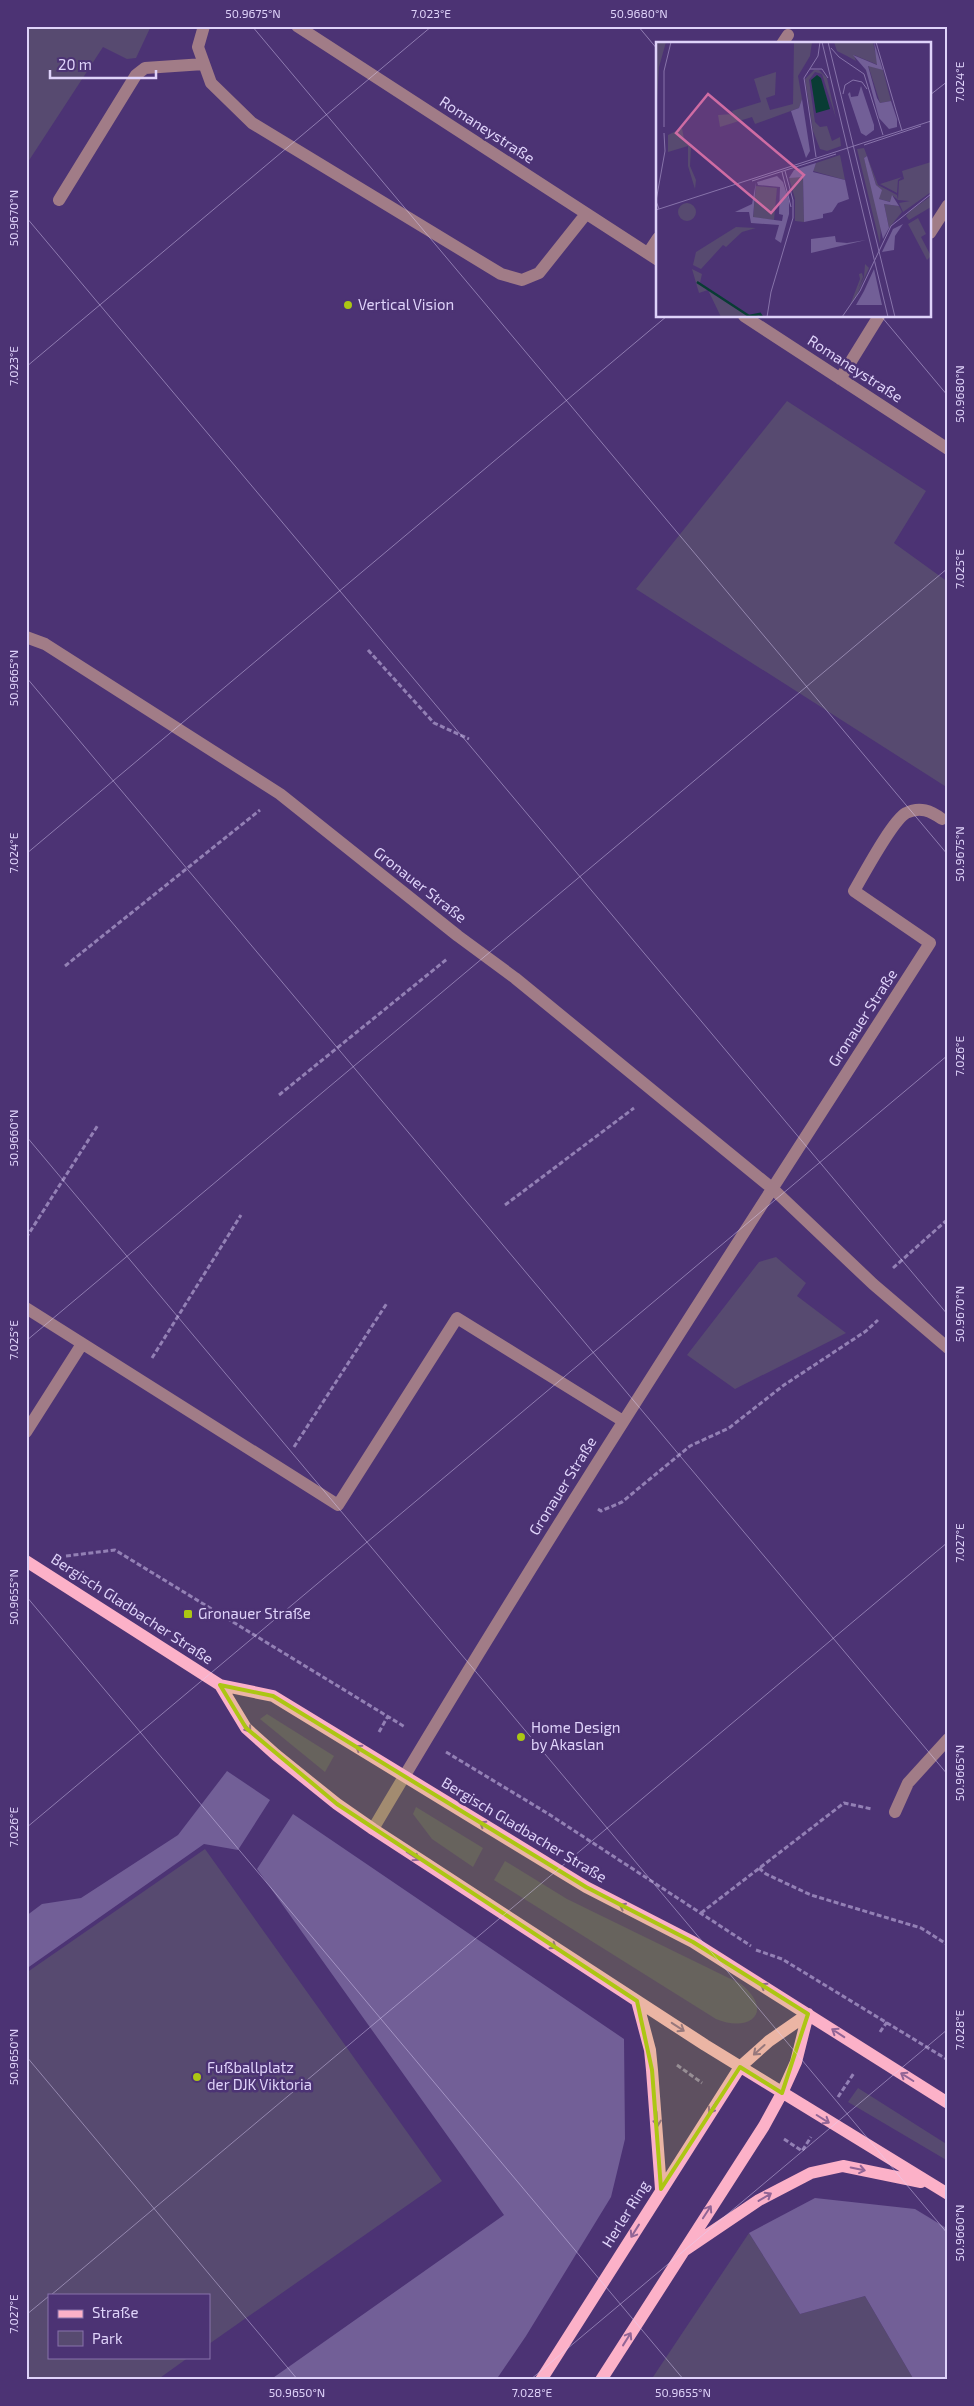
<svg xmlns="http://www.w3.org/2000/svg" width="974" height="2406" viewBox="0 0 974 2406" font-family="'Exo 2',sans-serif">
  <rect width="100%" height="100%" fill="#4c3374"/>
  <path fill="#574a70" d="M 26,26 L 151,26 L 136,58 L 127,59 L 103,47 L 26,165 Z
    M 787,401 L 926,491 L 894,543 L 948,582 L 948,788 L 636,589 Z
    M 776,1257 L 806,1283 L 797,1296 L 846,1333 L 735,1389 L 687,1355 L 759,1262 Z
    M 267,1714 L 334,1756 L 325,1772 L 260,1719 Z
    M 416,1807 L 483,1848 L 473,1867 L 432,1839 L 413,1814 Z
    M 205,1849 L 442,2181 L 209,2344 L 209,2295 L 49,2295 L 49,2357 L 189,2357 L 157,2380 L 26,2380 L 26,1973 Z
    M 505,1861 L 567,1899 L 741,1984 C 775,2012 750,2033 716,2019 L 494,1880 Z
    M 858,2088 L 948,2145 L 948,2161 L 848,2102 Z
    M 749,2233 L 800,2314 L 865,2296 L 914,2380 L 651,2380 Z"/>
  <path fill="#725f97" d="M 227,1771 L 270,1800 L 238,1850 L 204,1844 L 26,1969 L 26,1916 L 42,1904 L 81,1898 L 178,1835 Z
    M 293,1814 L 624,2039 L 625,2139 L 611,2197 L 526,2336 L 496,2380 L 270,2380 L 504,2215 L 257,1869 Z
    M 815,2198 L 915,2209 L 948,2229 L 948,2380 L 914,2380 L 865,2296 L 800,2314 L 749,2233 Z"/>
  <g fill="none" stroke-linecap="round" stroke-linejoin="round">
    <path stroke="#9380b5" stroke-width="3" stroke-dasharray="5 2.5" stroke-linecap="butt" d="M 368,650 L 434,723 L 469,739
      M 65,966 L 260,810
      M 279,1095 L 447,959
      M 505,1205 L 634,1108
      M 26,1238 L 98,1125
      M 893,1268 L 948,1219
      M 152,1358 L 241,1215
      M 294,1447 L 387,1303
      M 598,1509 L 601,1511 L 622,1502 L 690,1446 L 729,1428 L 784,1385 L 866,1331 L 878,1320
      M 66,1556 L 115,1550 L 405,1727
      M 379,1732 L 388,1716
      M 446,1752 L 547,1813 L 751,1946
      M 759,1868 L 766,1874 L 811,1895 L 921,1928 L 948,1945
      M 701,1913 L 844,1803 L 872,1809
      M 756,1950 L 782,1959 L 948,2060
      M 880,2032 L 887,2022
      M 677,2065 L 702,2083
      M 838,2097 L 854,2073
      M 784,2139 L 802,2151 L 811,2137"/>
    <path stroke="#a17c87" stroke-width="12" d="M 204,26 L 198,47 L 211,83 L 252,123 L 501,274 L 522,280 L 539,273 L 586,214
      M 297,26 L 658,260
      M 782,44 L 788,35
      M 59,200 L 136,75 L 145,68 L 204,64
      M 930,233 L 948,205
      M 648,253 L 658,238
      M 744,316 L 948,449
      M 840,379 L 879,316
      M 26,637 L 45,644 L 280,794 L 458,936 L 515,978 L 773,1189 L 873,1284 L 948,1348
      M 26,1308 L 338,1505 L 457,1318 L 623,1421
      M 26,1432 L 82,1344
      M 895,1812 L 908,1783 L 948,1739
      M 373,1829 C 550,1529 742,1237 930,943 L 854,891 C 864,874 892,821 906,813 C 920,806 931,811 942,819"/>
    <path stroke="#fcb1c8" stroke-width="12" d="M 26,1561 L 220,1685 L 273,1696 L 586,1887 L 693,1942 L 948,2103
      M 220,1685 L 246,1728 L 276,1755 L 337,1804 L 373,1829 L 705,2045 L 948,2194
      M 637,2001 L 650,2050 L 652,2070 L 661,2189
      M 685,2250 L 759,2200 L 811,2173 L 843,2166 L 921,2182
      M 541,2380 L 740,2067 L 769,2041 L 808,2014
      M 601,2380 L 764,2126 L 782,2093 L 796,2062 L 808,2014"/>
  </g>
  <defs><path id="oneway-shaft" d="M-6 0H5M1.5-3L5.5 0L1.5 3" fill="none" stroke-width="1.6" stroke-linecap="round" stroke-linejoin="round" transform="scale(1.25)"/></defs>
  <g stroke="#926596">
    <use href="#oneway-shaft" transform="translate(246 1726) rotate(52)"/>
    <use href="#oneway-shaft" transform="translate(362 1750) rotate(-148)"/>
    <use href="#oneway-shaft" transform="translate(486 1826) rotate(-149)"/>
    <use href="#oneway-shaft" transform="translate(413 1856) rotate(33)"/>
    <use href="#oneway-shaft" transform="translate(626 1908) rotate(-153)"/>
    <use href="#oneway-shaft" transform="translate(550 1944) rotate(33)"/>
    <use href="#oneway-shaft" transform="translate(767 1988) rotate(-148)"/>
    <use href="#oneway-shaft" transform="translate(678 2027) rotate(33)"/>
    <use href="#oneway-shaft" transform="translate(838 2033) rotate(-147)"/>
    <use href="#oneway-shaft" transform="translate(759 2050) rotate(138)"/>
    <use href="#oneway-shaft" transform="translate(907 2077) rotate(-148)"/>
    <use href="#oneway-shaft" transform="translate(713 2107) rotate(123)"/>
    <use href="#oneway-shaft" transform="translate(657 2119) rotate(85)"/>
    <use href="#oneway-shaft" transform="translate(823 2119) rotate(32)"/>
    <use href="#oneway-shaft" transform="translate(858 2169) rotate(12)"/>
    <use href="#oneway-shaft" transform="translate(765 2197) rotate(-31)"/>
    <use href="#oneway-shaft" transform="translate(707 2212) rotate(-57)"/>
    <use href="#oneway-shaft" transform="translate(635 2231) rotate(122)"/>
    <use href="#oneway-shaft" transform="translate(627 2339) rotate(-58)"/>
  </g>
  <path fill="#acc613" fill-opacity="0.2" stroke="#acc613" stroke-width="4" stroke-linejoin="round" d="M 220,1685 L 273,1696 L 586,1887 L 693,1942 L 808,2014 L 782,2093 L 740,2067 L 661,2189 L 652,2070 L 637,2001 L 337,1804 L 246,1728 Z"/>
  <path fill="none" stroke="#dfd3fa" stroke-width="1" stroke-opacity="0.45" d="M 252,26 L 948,855M 638,26 L 658,50M 930,95 L 948,81M 26,217 L 948,1315M 881,316 L 948,396M 26,367 L 432,26M 26,677 L 948,1775M 26,854 L 667,316M 26,1136 L 948,2234M 26,1341 L 948,568M 26,1596 L 684,2380M 26,1828 L 948,1055M 26,2056 L 298,2380M 51,2295 L 948,1542M 26,2315 L 49,2296M 530,2380 L 948,2029"/>
  <g fill="#acc613" stroke="#4c3374" stroke-width="2">
    <circle cx="348" cy="305" r="5"/>
    <rect x="183" y="1609" width="10" height="10" rx="2.5"/>
    <circle cx="521" cy="1737" r="5"/>
    <circle cx="197" cy="2077" r="5"/>
  </g>
  <g text-anchor="middle" stroke-width="5" stroke-linejoin="round" paint-order="stroke">
    <g font-size="15" fill="#dfd3fa" stroke="#4c3374">
      <text transform="translate(487 130) rotate(33)" y="5">Romaneystraße</text>
      <text transform="translate(855 369) rotate(33)" y="5">Romaneystraße</text>
      <text transform="translate(420 885) rotate(38)" y="5">Gronauer Straße</text>
      <text transform="translate(863 1018) rotate(-57)" y="5">Gronauer Straße</text>
      <text transform="translate(563 1486) rotate(-58)" y="5">Gronauer Straße</text>
      <text transform="translate(132 1609) rotate(33)" y="5">Bergisch Gladbacher Straße</text>
      <text transform="translate(524 1830) rotate(31)" y="5">Bergisch Gladbacher Straße</text>
      <text transform="translate(626 2214) rotate(-58)" y="5">Herler Ring</text>
    </g>
    <g font-size="15" fill="#dfd3fa" stroke="#4c3374" text-anchor="start">
      <text x="358" y="310">Vertical Vision</text>
      <text x="198" y="1619">Gronauer Straße</text>
      <text x="531" y="1733">Home Design<tspan x="531" dy="17">by Akaslan</tspan></text>
      <text x="207" y="2073">Fußballplatz<tspan x="207" dy="17">der DJK Viktoria</tspan></text>
    </g>
  </g>
  <g transform="translate(656 42)">
    <rect width="275" height="275" fill="#4c3374"/>
    <path d="M 0,0 L 10,0 L 3,25 L 1,58 ZM 138,0 L 156,0 L 154,14 L 142,34 L 146,57 L 143,66 L 99,82 L 96,75 L 64,85 L 62,73 L 77,72 L 76,69 L 105,60 L 98,37 L 120,30 L 119,53 L 110,56 L 114,68 L 137,62 ZM 178,0 L 217,0 L 222,23 L 198,13 L 200,19 L 191,14 L 181,9 ZM 212,23 L 227,28 L 235,59 L 224,61 ZM 158,28 L 163,28 L 171,36 L 180,76 L 166,32 L 159,30 L 153,38 L 159,80 L 164,85 L 171,84 L 176,99 L 184,95 L 185,104 L 171,109 L 164,107 L 157,89 L 149,37 ZM 26,86 L 28,97 L 35,105 L 34,124 L 40,138 L 39,147 L 32,124 L 32,104 L 12,110 L 12,93 ZM 208,106 L 222,143 L 241,153 L 242,158 L 237,154 L 235,160 L 223,157 L 224,147 L 220,143 L 211,114 L 208,116 L 225,182 L 224,202 L 201,107 ZM 184,113 L 189,138 L 157,129 L 160,121 ZM 275,120 L 275,150 L 247,170 L 243,161 L 254,159 L 242,158 L 243,139 L 248,137 L 246,129 ZM 140,133 L 147,134 L 148,180 L 139,179 L 139,157 L 133,136 ZM 246,135 L 242,138 L 241,151 L 224,142 ZM 100,144 L 121,146 L 118,178 L 97,176 ZM 275,154 L 275,165 L 253,178 L 250,174 L 254,169 ZM22 170a9 9 0 1 1 18 0a9 9 0 1 1-18 0ZM 228,162 L 243,164 L 246,170 L 233,186 ZM 262,176 L 270,192 L 265,195 L 275,214 L 271,218 L 252,182 ZM 80,185 L 100,186 L 86,190 L 70,205 L 67,203 L 45,227 L 37,223 L 40,210 ZM 209,222 L 213,226 L 201,253 L 194,263 L 204,237 L 203,232 L 206,231 L 207,235 L 202,247 L 208,235 ZM 36,227 L 46,232 L 44,241 L 94,275 L 65,275 L 52,248 L 43,251 Z" fill="#574a70"/>
    <path d="M 218,0 L 227,28 L 212,24 L 221,56 L 224,61 L 235,59 L 241,77 L 241,85 L 233,87 L 223,76 L 210,28 L 197,13 L 221,23 ZM 205,44 L 218,83 L 218,88 L 210,94 L 205,91 L 192,52 L 194,50 L 195,55 L 202,54 ZM 146,57 L 154,109 L 150,116 L 135,69 L 143,66 ZM 211,114 L 220,143 L 226,148 L 223,157 L 234,160 L 236,153 L 243,164 L 228,162 L 233,186 L 227,197 L 208,116 ZM 160,121 L 157,130 L 189,138 L 193,157 L 182,161 L 176,170 L 167,172 L 167,176 L 148,180 L 147,135 L 133,136 L 138,128 ZM 121,134 L 127,140 L 133,159 L 133,172 L 125,201 L 119,197 L 123,183 L 95,181 L 93,170 L 79,170 L 96,162 L 100,140 L 97,175 L 126,179 L 127,173 L 123,172 L 124,145 L 102,143 L 101,140 ZM 247,182 L 239,194 L 238,208 L 226,210 L 237,187 ZM 179,194 L 180,200 L 191,201 L 210,198 L 155,211 L 155,197 ZM 218,227 L 226,263 L 200,263 L 208,249 Z" fill="#725f97"/>
    <path d="M 161,33 L 165,36 L 174,67 L 160,71 L 155,38 Z" fill="#093c34"/>
    <path fill="none" stroke="#093c34" stroke-width="2.5" d="M 41,240 L 93,274 L 104,272 L 106,275"/>
    <path fill="none" stroke="#8773aa" stroke-width="1" d="M 166,0 L 232,275M 172,0 L 239,275M 220,0 L 246,89M 175,6 L 183,15 L 208,32 L 227,93M 154,27 L 166,27 L 172,36M 187,52 L 189,43 L 197,38 L 206,40 L 211,47M 8,85 L 8,29 L 15,0M 208,103 L 265,84M 160,115 L 148,36 L 162,14 L 164,0M 126,130 L 135,165M 96,139 L 180,112M 3,167 L 0,159 L 9,109 L 8,91M 0,168 L 275,79M 111,275 L 115,250 L 137,176 L 137,158 L 129,129M 186,275 L 204,249 L 235,184 L 275,152"/>
    <path fill="#cf6ca3" fill-opacity="0.15" stroke="#cf6ca3" stroke-width="2.5" d="M 52,52 L 148,133 L 115,171 L 20,91 Z"/>
    <rect width="275" height="275" fill="none" stroke="#dfd3fa" stroke-width="2.5"/>
  </g>
  <rect width="974" height="2406" fill="none" stroke="#4c3374" stroke-width="55"/>
  <rect x="48" y="2294" width="162" height="65" fill="#4c3374" stroke="#8773aa"/>
  <rect x="58" y="2310" width="25" height="8" fill="#fcb1c8" stroke="#8773aa"/>
  <text x="92" y="2318" font-size="15" fill="#dfd3fa">Straße</text>
  <rect x="58" y="2331" width="25" height="15" fill="#574a70" stroke="#8773aa"/>
  <text x="92" y="2344" font-size="15" fill="#dfd3fa">Park</text>
  <path d="M50 70v8h106v-8" fill="none" stroke="#dfd3fa" stroke-width="2.5"/>
  <text x="58" y="70" font-size="15" fill="#dfd3fa" stroke="#4c3374" stroke-width="4" paint-order="stroke">20 m</text>
  <rect x="28" y="28" width="918" height="2350" fill="none" stroke="#dfd3fa" stroke-width="2"/>
  <g font-size="12" text-anchor="middle" fill="#dfd3fa">
    <text x="253" y="18">50.9675°N</text>
    <text x="431" y="18">7.023°E</text>
    <text x="639" y="18">50.9680°N</text>
    <text transform="translate(960 82) rotate(-90)" y="4">7.024°E</text>
    <text transform="translate(14 218) rotate(-90)" y="4">50.9670°N</text>
    <text transform="translate(14 366) rotate(-90)" y="4">7.023°E</text>
    <text transform="translate(960 394) rotate(-90)" y="4">50.9680°N</text>
    <text transform="translate(960 569) rotate(-90)" y="4">7.025°E</text>
    <text transform="translate(14 678) rotate(-90)" y="4">50.9665°N</text>
    <text transform="translate(14 853) rotate(-90)" y="4">7.024°E</text>
    <text transform="translate(960 854) rotate(-90)" y="4">50.9675°N</text>
    <text transform="translate(960 1056) rotate(-90)" y="4">7.026°E</text>
    <text transform="translate(14 1138) rotate(-90)" y="4">50.9660°N</text>
    <text transform="translate(960 1314) rotate(-90)" y="4">50.9670°N</text>
    <text transform="translate(14 1340) rotate(-90)" y="4">7.025°E</text>
    <text transform="translate(960 1543) rotate(-90)" y="4">7.027°E</text>
    <text transform="translate(14 1597) rotate(-90)" y="4">50.9655°N</text>
    <text transform="translate(960 1773) rotate(-90)" y="4">50.9665°N</text>
    <text transform="translate(14 1827) rotate(-90)" y="4">7.026°E</text>
    <text transform="translate(960 2030) rotate(-90)" y="4">7.028°E</text>
    <text transform="translate(14 2057) rotate(-90)" y="4">50.9650°N</text>
    <text transform="translate(960 2233) rotate(-90)" y="4">50.9660°N</text>
    <text transform="translate(14 2314) rotate(-90)" y="4">7.027°E</text>
    <text x="297" y="2397">50.9650°N</text>
    <text x="532" y="2397">7.028°E</text>
    <text x="683" y="2397">50.9655°N</text>
  </g>
</svg>
